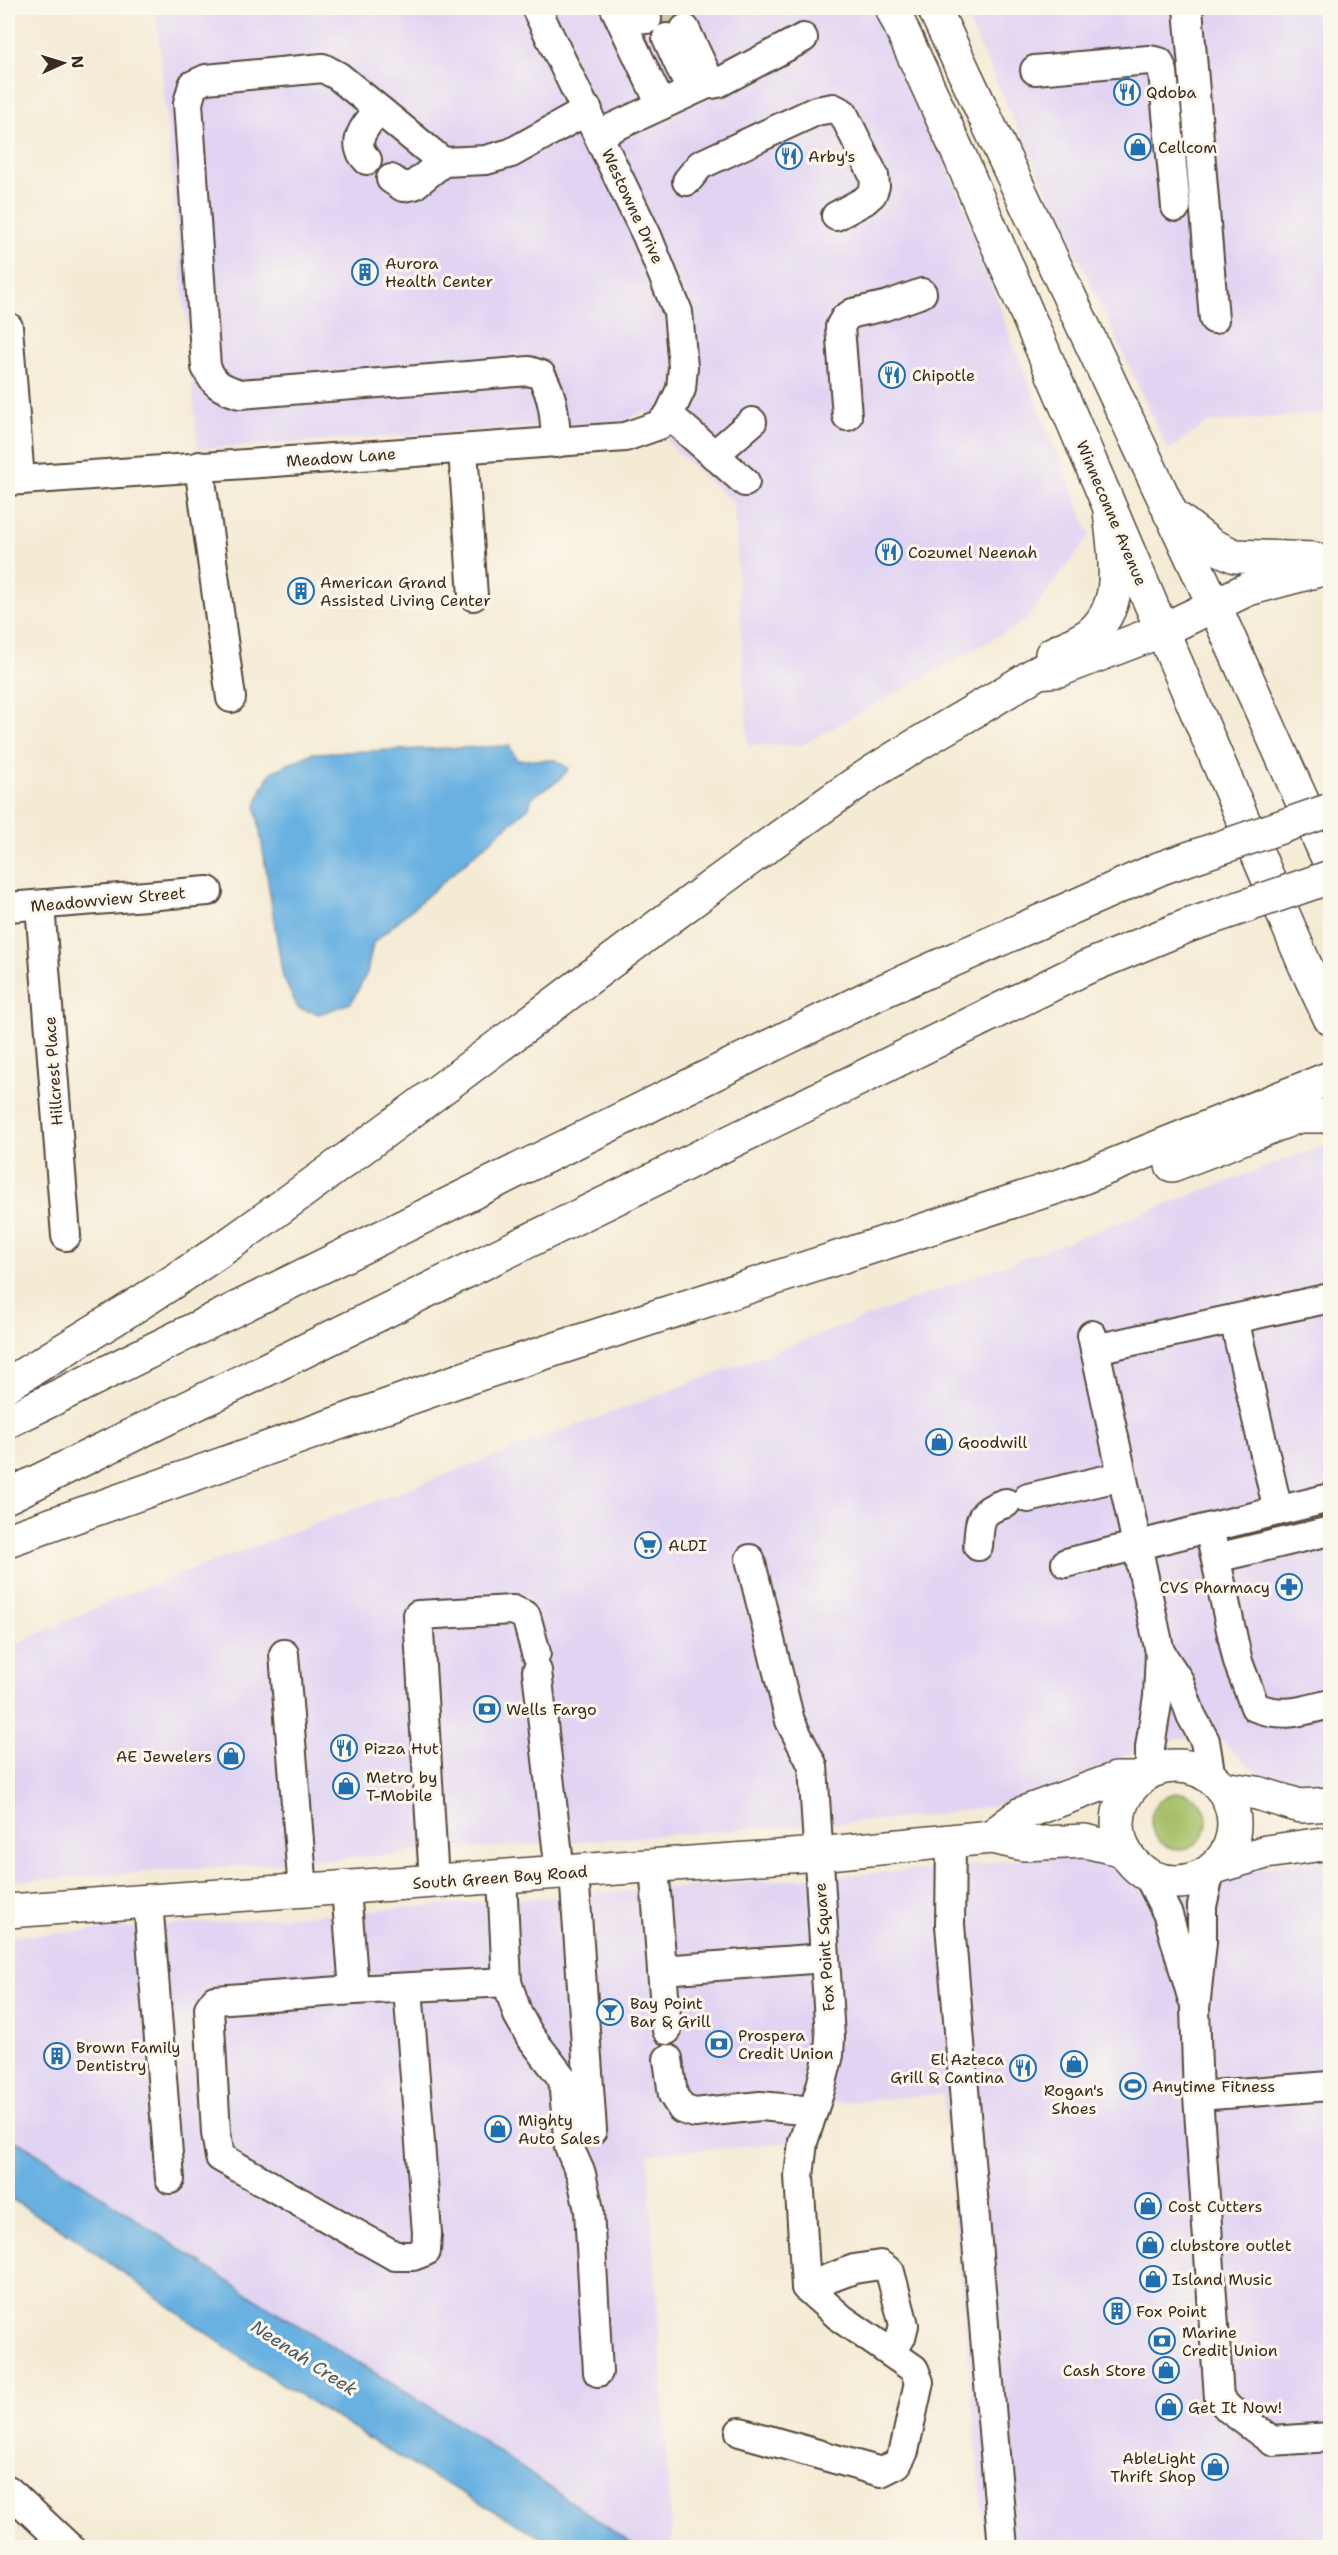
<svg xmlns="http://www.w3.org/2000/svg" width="1338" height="2555" viewBox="0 0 1338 2555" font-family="'Shantell Sans',sans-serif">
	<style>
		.built { fill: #e1d4f3 }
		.green { fill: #a6c067; stroke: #707542; stroke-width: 1.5 }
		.water { fill: #69b1e1; stroke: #526e80; stroke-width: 1.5 }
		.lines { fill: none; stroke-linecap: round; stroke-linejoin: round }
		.minor-tunnel { stroke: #cfc4b0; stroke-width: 28; stroke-dasharray: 28 14; stroke-linecap: butt }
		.minor-casing { stroke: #574739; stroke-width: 32 }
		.major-casing { stroke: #574739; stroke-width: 36 }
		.highway-casing { stroke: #574739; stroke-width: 36 }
		.minor { stroke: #fff; stroke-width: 28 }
		.major { stroke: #fff; stroke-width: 33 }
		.highway { stroke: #fff; stroke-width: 33 }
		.highway-bridge-casing { stroke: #574739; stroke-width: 36; stroke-linecap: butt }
		.highway-bridge { stroke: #fff; stroke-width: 33 }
		.labels { text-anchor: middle; stroke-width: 6; stroke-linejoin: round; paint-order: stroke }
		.poi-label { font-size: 16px; fill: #3b2a1e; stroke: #fbf7ec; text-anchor: start }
		.street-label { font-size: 16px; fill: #3b2a1e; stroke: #fbf7ec }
		.water-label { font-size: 18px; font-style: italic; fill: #4b5962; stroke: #fbf7ec }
	</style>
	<rect width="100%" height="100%" fill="#fbf7ec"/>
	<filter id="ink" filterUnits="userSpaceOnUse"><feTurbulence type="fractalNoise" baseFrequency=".0167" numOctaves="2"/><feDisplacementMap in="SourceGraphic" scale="12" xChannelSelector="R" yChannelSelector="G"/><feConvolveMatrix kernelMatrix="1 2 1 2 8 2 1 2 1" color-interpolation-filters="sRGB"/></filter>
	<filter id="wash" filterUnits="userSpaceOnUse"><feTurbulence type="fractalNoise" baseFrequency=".008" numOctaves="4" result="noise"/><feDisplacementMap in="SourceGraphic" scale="24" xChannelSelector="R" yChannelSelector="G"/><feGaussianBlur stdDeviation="1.35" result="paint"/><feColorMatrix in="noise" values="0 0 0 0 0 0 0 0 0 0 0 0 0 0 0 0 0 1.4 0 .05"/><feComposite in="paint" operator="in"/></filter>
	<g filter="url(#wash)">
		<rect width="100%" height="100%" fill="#f4ebd5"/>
		<g class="built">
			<path d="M156,8H874L971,220L1008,331L1090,535L1025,621L802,745H748L734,504L670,445L646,410L629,419L610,422L198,449Z"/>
			<path d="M962,8H1330V412L1207,423L1168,450Z"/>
			<path d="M1330,1143V1790H1293L1267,1782L1220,1740L1177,1739L1124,1755L1064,1785L1006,1804L919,1817L8,1882V1648L117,1598Z"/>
			<path d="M1072,1852L1116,1865L1134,1880L1175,1893L1189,1895L1247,1872L1330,1855V2547H986L943,2094L816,2105L803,2142L648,2154L672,2548L635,2547L465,2429L246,2293L34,2151L8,2137V1937L970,1866Z"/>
		</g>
		<circle class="green" cx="1179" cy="1821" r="28"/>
		<g class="water">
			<path d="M509,746L517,760H556L569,769L558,781L532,797L529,807L373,943L367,973L351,1003L319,1014L298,1008L283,977L256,806L263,786L271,772L313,753Z"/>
			<path d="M8,2137L34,2151L246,2293L465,2429L636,2547H558L395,2455L244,2360L69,2234L8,2197Z"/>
		</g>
	</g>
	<g filter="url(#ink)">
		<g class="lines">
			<path class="minor-tunnel" d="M665,11L676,33"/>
			<defs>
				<g id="minor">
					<path d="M615,8L661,105"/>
					<path d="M642,8L647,19"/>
					<path d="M1188,8L1214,319"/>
					<path d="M685,29L711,84"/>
					<path d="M667,38L691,91"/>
					<path d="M1035,70L1149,60L1159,62L1163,72L1176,207"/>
					<path d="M599,134L705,85L718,83L803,38"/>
					<path d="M367,160C349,143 366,124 379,110"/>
					<path d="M391,179L403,187L414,185L443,162"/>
					<path d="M687,181L700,165L816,111L833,108L843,113L874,176L875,186L872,194L864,201L836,216"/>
					<path d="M8,327L20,480"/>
					<path d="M669,415L745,482"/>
					<path d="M847,416L840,327L845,318L853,313L885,306L922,293"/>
					<path d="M556,443C555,418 554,397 541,375L529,371L240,394C221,388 214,385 206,367L188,103L193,85L206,79L323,68L338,76L443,162L486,160L511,153L588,110"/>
					<path d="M463,450L473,596"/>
					<path d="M714,455L752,422"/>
					<path d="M199,466L231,698"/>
					<path d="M8,481L625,437L659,425L669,415L681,389L683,367L678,312L647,236L536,8"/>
					<path d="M40,905L66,1236"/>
					<path d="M8,907L208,891"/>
					<path d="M1234,1319L1278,1511"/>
					<path d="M1092,1335L1160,1652L1158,1697L1150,1747V1772"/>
					<path d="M1095,1349L1330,1298"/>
					<path d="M1028,1498L1122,1476"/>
					<path d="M1209,1528L1238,1662L1255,1707C1282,1718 1304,1711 1330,1704"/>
					<path d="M978,1546C980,1520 978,1511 1006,1503"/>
					<path d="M1216,1558L1330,1531"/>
					<path d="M750,1559L790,1721L813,1766L830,2037L829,2055L820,2090L803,2142L799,2176L806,2287"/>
					<path d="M1066,1563L1330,1498"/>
					<path d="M1160,1652L1179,1681L1191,1715L1205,1741L1211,1778"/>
					<path d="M284,1654L303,1891"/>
					<path d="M537,1671L560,1873"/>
					<path d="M951,1842L950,1925L1003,2548"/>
					<path d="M654,1866L662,1970L825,1958"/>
					<path d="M1210,1871L1202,1906V1942L1195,2008L1198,2096L1219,2398L1229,2409L1272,2441L1330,2437"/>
					<path d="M574,1872L592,2130"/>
					<path d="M1148,1875L1168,1915L1192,1997"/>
					<path d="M434,1882L418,1615L513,1610L526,1616L536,1653"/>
					<path d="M346,1889L354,1990L507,1982L502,1877"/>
					<path d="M148,1901L170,2179"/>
					<path d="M662,1970L667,2030"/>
					<path d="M507,1982L518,2015L530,2036L563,2079L569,2147L581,2174L589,2210L598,2372"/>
					<path d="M354,1990L215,2000L209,2008L216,2133L220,2157L395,2256H413L426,2251L427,2233L408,1988"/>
					<path d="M668,2059L673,2095L682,2109L695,2113L760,2106L813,2111"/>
					<path d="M1198,2096L1330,2086"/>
					<path d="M806,2287L854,2269L880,2265L890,2272L904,2325L901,2337L891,2353"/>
					<path d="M740,2432L881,2472L897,2464L904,2451L919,2382L914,2369L842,2319L806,2287"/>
					<path d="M8,2490L70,2548"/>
				</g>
				<g id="major">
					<path d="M892,8L961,159L1305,965L1330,1018"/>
					<path d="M934,8L1215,607L1330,863"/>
					<circle cx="1176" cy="1824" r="58"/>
					<path d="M1222,1788L1257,1793L1300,1806L1330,1804"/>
					<path d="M991,1837L1021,1814L1116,1779H1138"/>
					<path d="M1215,1867L1266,1852L1330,1843"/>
					<path d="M8,1911L818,1854L991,1837L1023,1844L1085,1841L1123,1850"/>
				</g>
				<g id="highway">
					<path d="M1170,513L1211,545L1235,556L1314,559"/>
					<path d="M1052,654C1064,648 1079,642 1090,634C1128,604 1113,551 1110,510"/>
					<path d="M1172,1165L1299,1116H1330"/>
					<path d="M8,1384C83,1338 159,1293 231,1243C442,1094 643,931 855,784C914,743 978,711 1038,672L1059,670L1163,630L1248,589L1330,567"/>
					<path d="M8,1421L876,994L1161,868"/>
					<path d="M8,1496L1085,968L1187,926"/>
					<path d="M8,1540L460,1380L1069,1183L1330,1078"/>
				</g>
			</defs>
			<use href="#minor" class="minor-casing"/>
			<use href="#major" class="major-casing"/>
			<use href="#highway" class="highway-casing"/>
			<use href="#minor" class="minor"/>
			<use href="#major" class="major"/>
			<use href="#highway" class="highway"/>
			<defs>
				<g id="highway-bridge">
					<path d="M1161,868L1330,810"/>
					<path d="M1187,926L1330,877"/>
				</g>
			</defs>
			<use href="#highway-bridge" class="highway-bridge-casing"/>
			<use href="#highway-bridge" class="highway-bridge"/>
		</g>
	</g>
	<defs>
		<symbol id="restaurant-ring" viewBox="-11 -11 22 22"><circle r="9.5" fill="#fbf7ec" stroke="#1f6fb2" stroke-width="1.5"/><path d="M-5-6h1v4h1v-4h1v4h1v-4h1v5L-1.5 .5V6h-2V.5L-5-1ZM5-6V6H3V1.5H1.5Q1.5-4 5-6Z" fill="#1f6fb2"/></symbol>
		<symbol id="shop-ring" viewBox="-11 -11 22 22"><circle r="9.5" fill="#fbf7ec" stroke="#1f6fb2" stroke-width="1.5"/><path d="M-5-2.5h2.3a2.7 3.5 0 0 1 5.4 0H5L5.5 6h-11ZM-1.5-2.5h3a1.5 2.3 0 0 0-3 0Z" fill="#1f6fb2"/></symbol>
		<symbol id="building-ring" viewBox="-11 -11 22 22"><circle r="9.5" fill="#fbf7ec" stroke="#1f6fb2" stroke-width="1.5"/><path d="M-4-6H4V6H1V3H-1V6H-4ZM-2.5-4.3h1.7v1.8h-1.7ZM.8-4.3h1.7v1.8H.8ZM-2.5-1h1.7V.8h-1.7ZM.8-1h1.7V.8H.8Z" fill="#1f6fb2"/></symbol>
		<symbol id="supermarket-ring" viewBox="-11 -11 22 22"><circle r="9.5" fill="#fbf7ec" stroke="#1f6fb2" stroke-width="1.5"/><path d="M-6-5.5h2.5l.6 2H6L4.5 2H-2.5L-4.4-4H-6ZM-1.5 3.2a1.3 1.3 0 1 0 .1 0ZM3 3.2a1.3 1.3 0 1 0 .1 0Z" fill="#1f6fb2"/></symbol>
		<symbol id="pharmacy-ring" viewBox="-11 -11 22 22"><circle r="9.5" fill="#fbf7ec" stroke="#1f6fb2" stroke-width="1.5"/><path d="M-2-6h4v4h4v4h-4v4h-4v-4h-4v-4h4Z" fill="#1f6fb2"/></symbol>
		<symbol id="bank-ring" viewBox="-11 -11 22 22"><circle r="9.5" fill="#fbf7ec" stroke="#1f6fb2" stroke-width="1.5"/><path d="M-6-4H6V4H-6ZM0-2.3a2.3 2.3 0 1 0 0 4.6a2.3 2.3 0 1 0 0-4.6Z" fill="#1f6fb2"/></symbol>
		<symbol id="bar-ring" viewBox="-11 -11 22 22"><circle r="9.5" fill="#fbf7ec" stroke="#1f6fb2" stroke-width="1.5"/><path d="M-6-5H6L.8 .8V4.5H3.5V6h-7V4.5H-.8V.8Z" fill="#1f6fb2"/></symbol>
		<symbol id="stadium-ring" viewBox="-11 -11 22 22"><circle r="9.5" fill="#fbf7ec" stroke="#1f6fb2" stroke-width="1.5"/><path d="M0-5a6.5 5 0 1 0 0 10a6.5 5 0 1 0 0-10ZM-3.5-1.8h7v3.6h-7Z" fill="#1f6fb2"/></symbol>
	</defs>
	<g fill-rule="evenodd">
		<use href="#restaurant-ring" x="1112" y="77" width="30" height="30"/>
		<use href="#shop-ring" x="1123" y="132" width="30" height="30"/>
		<use href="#restaurant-ring" x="774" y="141" width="30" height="30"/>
		<use href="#building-ring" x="350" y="257" width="30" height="30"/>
		<use href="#restaurant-ring" x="877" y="360" width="30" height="30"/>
		<use href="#restaurant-ring" x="874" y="537" width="30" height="30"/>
		<use href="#building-ring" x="286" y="576" width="30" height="30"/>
		<use href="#shop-ring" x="924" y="1427" width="30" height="30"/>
		<use href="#supermarket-ring" x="633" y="1530" width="30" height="30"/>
		<use href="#pharmacy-ring" x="1274" y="1572" width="30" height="30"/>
		<use href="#bank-ring" x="472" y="1694" width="30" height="30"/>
		<use href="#restaurant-ring" x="329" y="1733" width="30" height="30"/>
		<use href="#shop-ring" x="216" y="1741" width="30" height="30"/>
		<use href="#shop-ring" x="331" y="1771" width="30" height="30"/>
		<use href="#bar-ring" x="595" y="1997" width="30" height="30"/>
		<use href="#bank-ring" x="704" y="2029" width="30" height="30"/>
		<use href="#building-ring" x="42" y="2041" width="30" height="30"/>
		<use href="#shop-ring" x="1059" y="2049" width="30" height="30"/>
		<use href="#restaurant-ring" x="1008" y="2053" width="30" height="30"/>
		<use href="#stadium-ring" x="1118" y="2071" width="30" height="30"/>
		<use href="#shop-ring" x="483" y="2114" width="30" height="30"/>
		<use href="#shop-ring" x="1133" y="2191" width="30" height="30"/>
		<use href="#shop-ring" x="1135" y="2230" width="30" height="30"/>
		<use href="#shop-ring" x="1138" y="2264" width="30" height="30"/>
		<use href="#building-ring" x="1102" y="2296" width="30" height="30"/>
		<use href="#bank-ring" x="1147" y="2326" width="30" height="30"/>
		<use href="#shop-ring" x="1151" y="2355" width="30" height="30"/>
		<use href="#shop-ring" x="1154" y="2392" width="30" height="30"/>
		<use href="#shop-ring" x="1200" y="2452" width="30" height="30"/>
	</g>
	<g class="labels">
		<g class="poi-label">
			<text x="1146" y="98">Qdoba</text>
			<text x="1158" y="153">Cellcom</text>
			<text x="808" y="162">Arby's</text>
			<text x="385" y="269">Aurora<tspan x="385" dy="18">Health Center</tspan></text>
			<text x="912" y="381">Chipotle</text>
			<text x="908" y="558">Cozumel Neenah</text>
			<text x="320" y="588">American Grand<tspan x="320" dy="18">Assisted Living Center</tspan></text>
			<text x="958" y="1448">Goodwill</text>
			<text x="668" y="1551">ALDI</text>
			<text x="1270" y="1593" text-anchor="end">CVS Pharmacy</text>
			<text x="506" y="1715">Wells Fargo</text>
			<text x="364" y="1754">Pizza Hut</text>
			<text x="212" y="1762" text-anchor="end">AE Jewelers</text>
			<text x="366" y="1783">Metro by<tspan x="366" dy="18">T-Mobile</tspan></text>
			<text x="630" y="2009">Bay Point<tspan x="630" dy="18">Bar &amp; Grill</tspan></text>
			<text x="738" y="2041">Prospera<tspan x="738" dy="18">Credit Union</tspan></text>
			<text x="76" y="2053">Brown Family<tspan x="76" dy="18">Dentistry</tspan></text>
			<text x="1004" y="2065" text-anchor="end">El Azteca<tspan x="1004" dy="18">Grill &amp; Cantina</tspan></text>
			<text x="1152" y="2092">Anytime Fitness</text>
			<text x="1074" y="2096" text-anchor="middle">Rogan's<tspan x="1074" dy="18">Shoes</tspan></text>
			<text x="518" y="2126">Mighty<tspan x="518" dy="18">Auto Sales</tspan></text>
			<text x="1168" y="2212">Cost Cutters</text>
			<text x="1170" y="2251">clubstore outlet</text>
			<text x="1172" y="2285">Island Music</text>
			<text x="1136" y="2317">Fox Point</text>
			<text x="1182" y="2338">Marine<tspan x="1182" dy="18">Credit Union</tspan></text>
			<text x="1146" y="2376" text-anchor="end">Cash Store</text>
			<text x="1188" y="2413">Get It Now!</text>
			<text x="1196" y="2464" text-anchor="end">AbleLight<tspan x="1196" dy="18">Thrift Shop</tspan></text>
		</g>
		<g class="street-label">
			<text transform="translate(633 206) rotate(65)" y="6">Westowne Drive</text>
			<text transform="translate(341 457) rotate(-4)" y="6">Meadow Lane</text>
			<text transform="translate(1112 513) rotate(67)" y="6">Winneconne Avenue</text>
			<text transform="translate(108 899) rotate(-5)" y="6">Meadowview Street</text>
			<text transform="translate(53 1071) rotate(-94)" y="6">Hillcrest Place</text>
			<text transform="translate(500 1877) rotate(-4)" y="6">South Green Bay Road</text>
			<text transform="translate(824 1947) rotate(-94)" y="6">Fox Point Square</text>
		</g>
		<g class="water-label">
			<text transform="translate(304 2358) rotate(33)" y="6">Neenah Creek</text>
		</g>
	</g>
	<rect width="1338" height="2555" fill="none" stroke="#fbf7ec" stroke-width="30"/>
	<g transform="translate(63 63) rotate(86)" stroke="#fbf7ec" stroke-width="4.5" paint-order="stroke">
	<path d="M0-4.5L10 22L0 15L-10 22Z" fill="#3b2a1e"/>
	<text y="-9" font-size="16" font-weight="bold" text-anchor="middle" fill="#3b2a1e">N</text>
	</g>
</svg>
